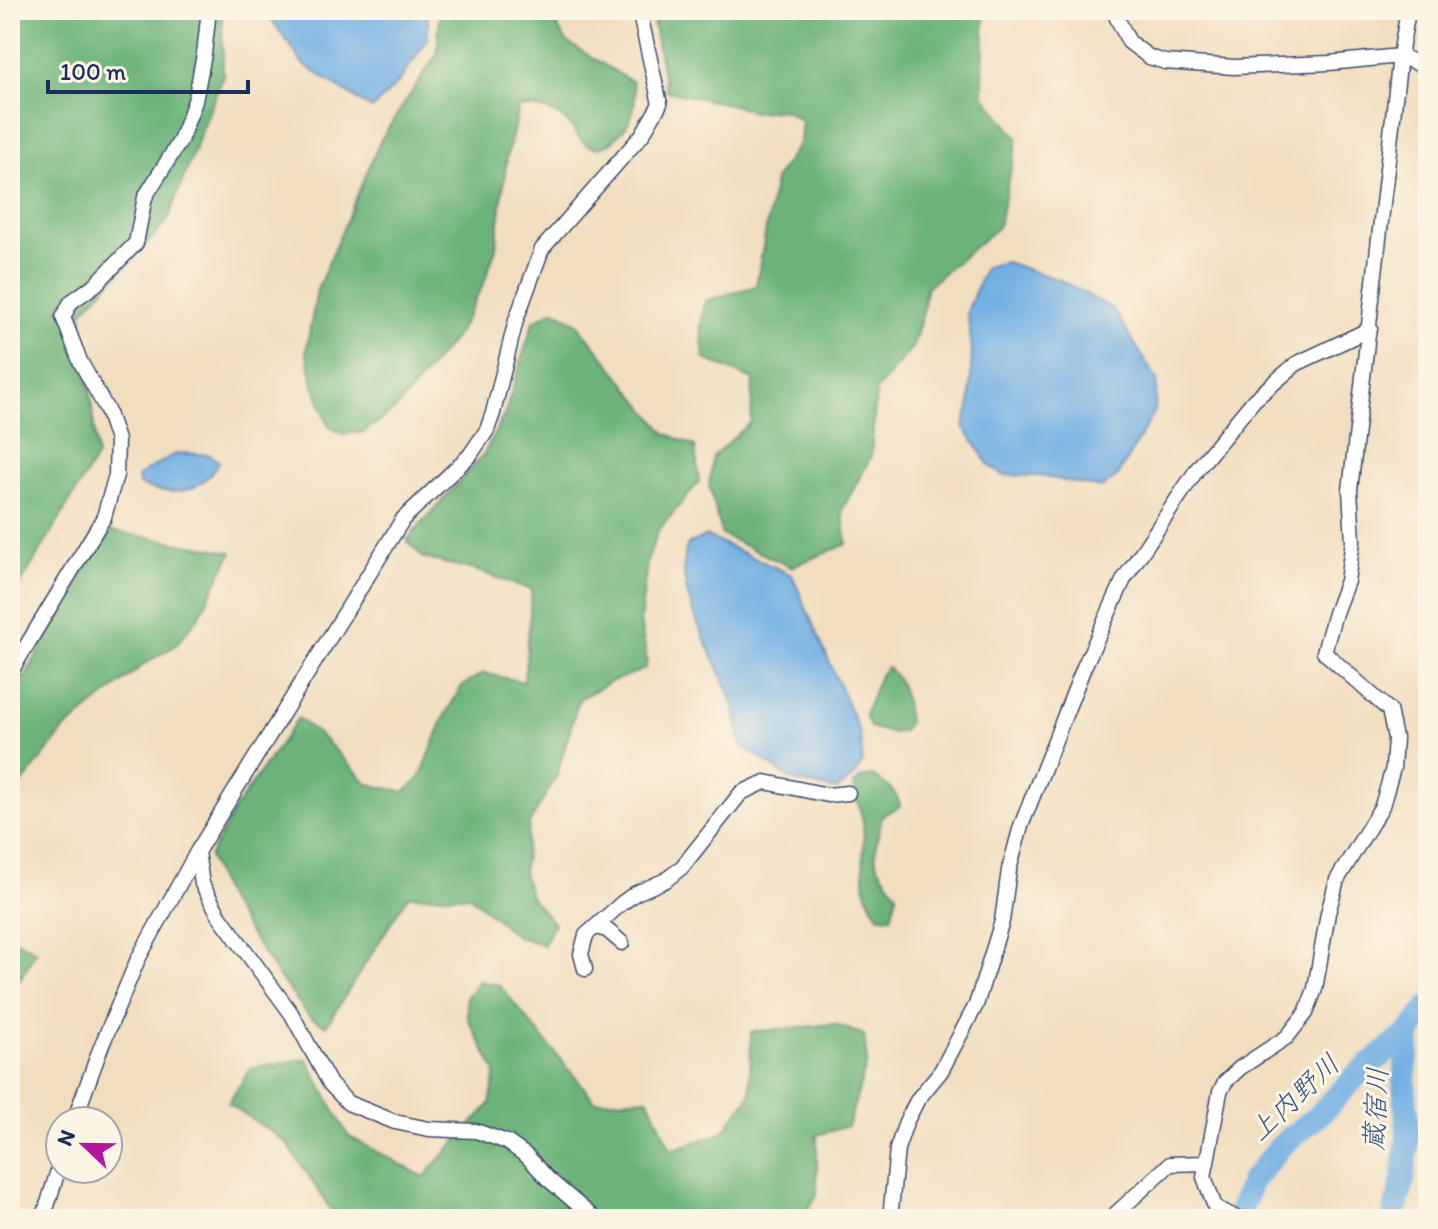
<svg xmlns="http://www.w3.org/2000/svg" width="1438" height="1229" viewBox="0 0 1438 1229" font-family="Itim,'Klee One',sans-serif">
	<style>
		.forest { fill: #6cb379; stroke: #44716c; stroke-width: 2 }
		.water { fill: #71afe3; stroke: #466fa0; stroke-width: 2 }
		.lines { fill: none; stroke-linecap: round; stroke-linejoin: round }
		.river { stroke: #71afe3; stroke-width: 24 }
		.minor-casing { stroke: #3b496d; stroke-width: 17 }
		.minor { stroke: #fff; stroke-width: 14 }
		.labels { text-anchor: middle; stroke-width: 6; stroke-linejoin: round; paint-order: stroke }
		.water-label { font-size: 28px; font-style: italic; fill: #355586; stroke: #fcf5e5 }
	</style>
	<rect width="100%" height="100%" fill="#fcf5e5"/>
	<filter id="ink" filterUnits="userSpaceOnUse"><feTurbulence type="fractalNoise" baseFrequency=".0125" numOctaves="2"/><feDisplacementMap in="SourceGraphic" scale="16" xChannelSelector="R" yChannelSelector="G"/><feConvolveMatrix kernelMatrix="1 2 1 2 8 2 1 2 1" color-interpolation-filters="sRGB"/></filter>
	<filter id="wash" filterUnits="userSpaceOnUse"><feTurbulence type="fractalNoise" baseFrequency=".006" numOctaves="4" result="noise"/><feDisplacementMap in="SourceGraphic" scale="32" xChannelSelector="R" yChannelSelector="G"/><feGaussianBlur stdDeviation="1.8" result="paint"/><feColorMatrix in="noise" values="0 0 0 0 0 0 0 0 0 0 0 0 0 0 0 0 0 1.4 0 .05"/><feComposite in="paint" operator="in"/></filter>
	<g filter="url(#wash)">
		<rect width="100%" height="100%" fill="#f1debf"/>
		<g class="forest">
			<path d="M10,10H222L223,75L167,222L82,312L97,456L17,590L10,612Z"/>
			<path d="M440,10H547L567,42L632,82C637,100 635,114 624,129C612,143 600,156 582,141C576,136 573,126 566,121C552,109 537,107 519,107L507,156L496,248L484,283L459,332L396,409L364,432L344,434L329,427L314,385L306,351L317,290L381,139L437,54Z"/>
			<path d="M651,10H984L983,94L1018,139L998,227L926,288L923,312L913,346L876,391L871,457L842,510L847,544L791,567L722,535L709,485L713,457L751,422L753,380L704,358L701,327L705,301L756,286L775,179L800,142L802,121L784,110L753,112L737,106L666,91Z"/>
			<path d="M554,310L576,322L665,433L695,446L699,482L658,531L647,562L640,621L647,660L645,669L610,682L579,699L556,777L529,824L523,872L530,896L554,924L544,945L516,936L470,896H408L326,1026L309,1016L279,977L226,898L209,857L234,810L298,718L325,740L368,784L405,792L420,778L445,715L462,686L483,673L524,682L532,590L475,570L423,558L407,540L484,454L505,413L533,322Z"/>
			<path d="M111,531L232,552L200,615L176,645L143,665L65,729L19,787L10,794V705L88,560Z"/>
			<path d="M887,667C905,683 905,701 908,723L903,731L891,733L870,727L865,714L880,675Z"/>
			<path d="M872,776C885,784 897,790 900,806L882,816C880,833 870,852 879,868C884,877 892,885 897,895L891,917L879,916C856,889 866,855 863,822C861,809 856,798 853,785L861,778Z"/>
			<path d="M10,937L36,951L10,997Z"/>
			<path d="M479,981L499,985L595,1101L648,1098L671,1150L722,1133L750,1096L751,1032L834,1024L864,1035L867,1062L848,1126L817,1135V1195L807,1211L809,1219H337L287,1143L228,1103L251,1068L307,1059L348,1136L424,1177L490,1104L496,1072L468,1019L466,998Z"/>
		</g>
		<g class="water">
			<path d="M265,10H428V39L398,83L372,109L303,64Z"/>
			<path d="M1005,262L1060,280L1113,309L1157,380L1155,411L1117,477L1101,488L1040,476L1003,475L989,465L964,427L970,403L972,348L967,312L985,267Z"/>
			<path d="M187,453L210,455L219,462C199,495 174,497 139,485L138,476L173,455Z"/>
			<path d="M706,536L792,575L860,733L863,762L855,775L837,790L792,780L741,745C738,731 737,716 733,703C719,658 669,591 688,544Z"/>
		</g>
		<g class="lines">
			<g class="river">
				<path d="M1238,1219L1251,1182L1281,1146L1321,1113L1356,1076L1410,1032"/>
				<path d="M1393,1219L1403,1180L1408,1136L1404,1082L1410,1032L1428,1008"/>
			</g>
		</g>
	</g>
	<g filter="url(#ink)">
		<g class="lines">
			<defs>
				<g id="minor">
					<path d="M1113,10L1129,42L1149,57L1165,62L1234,67L1329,63L1400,56L1428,68"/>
					<path d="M10,673L104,517L116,475L117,440L107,410L80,361L63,317L71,302L96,284L136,243L145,197L180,141L195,101L204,54L209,10"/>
					<path d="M197,852L202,884L219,915L291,1013L330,1084L348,1103L395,1122L429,1129L476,1131L507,1142L528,1157L548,1179L595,1219"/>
					<path d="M596,927L607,930L622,943"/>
					<path d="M585,969L581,954L586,935L622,903L636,893L666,880L682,867L741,793L765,782L828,795L848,793"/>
					<path d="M74,1121L101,1047L138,959L197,852L403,519L470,455L487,430L493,413L516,320L542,249L642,135L660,104L639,10"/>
					<path d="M43,1219L60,1164"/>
					<path d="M890,1219L897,1149L906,1122L918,1099L941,1071L976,1005L1002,921L1009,870L1021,826L1084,667L1124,579L1198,468L1254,400L1296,364L1370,329"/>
					<path d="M1110,1219L1170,1164L1207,1163"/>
					<path d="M1238,1219L1215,1207L1204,1177L1220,1092L1225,1082L1240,1068L1287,1037L1306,1013L1315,989L1328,913L1337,880L1382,806L1393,768L1395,738L1389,710L1324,652L1335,613L1347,581L1353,541L1350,490L1400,56L1408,10"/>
				</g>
			</defs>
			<use href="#minor" class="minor-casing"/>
			<use href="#minor" class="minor"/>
		</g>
	</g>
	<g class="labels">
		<g class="water-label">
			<text transform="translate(1294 1097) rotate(-43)" y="10">上内野川</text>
			<text transform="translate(1375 1109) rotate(-87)" y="10">蔵宿川</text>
		</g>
	</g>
	<rect width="1438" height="1229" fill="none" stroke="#fcf5e5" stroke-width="40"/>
	<g transform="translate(84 1145) rotate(292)"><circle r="38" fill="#fcf5e5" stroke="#a2a6af" stroke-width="2"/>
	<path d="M0-6L14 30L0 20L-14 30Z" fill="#b5179e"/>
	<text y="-12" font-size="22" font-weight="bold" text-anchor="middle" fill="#1b2f5e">N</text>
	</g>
	<path d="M48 80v12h200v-12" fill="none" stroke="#1b2f5e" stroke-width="4"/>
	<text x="60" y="80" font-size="24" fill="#1b2f5e" stroke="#fcf5e5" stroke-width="6" paint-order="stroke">100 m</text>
</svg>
